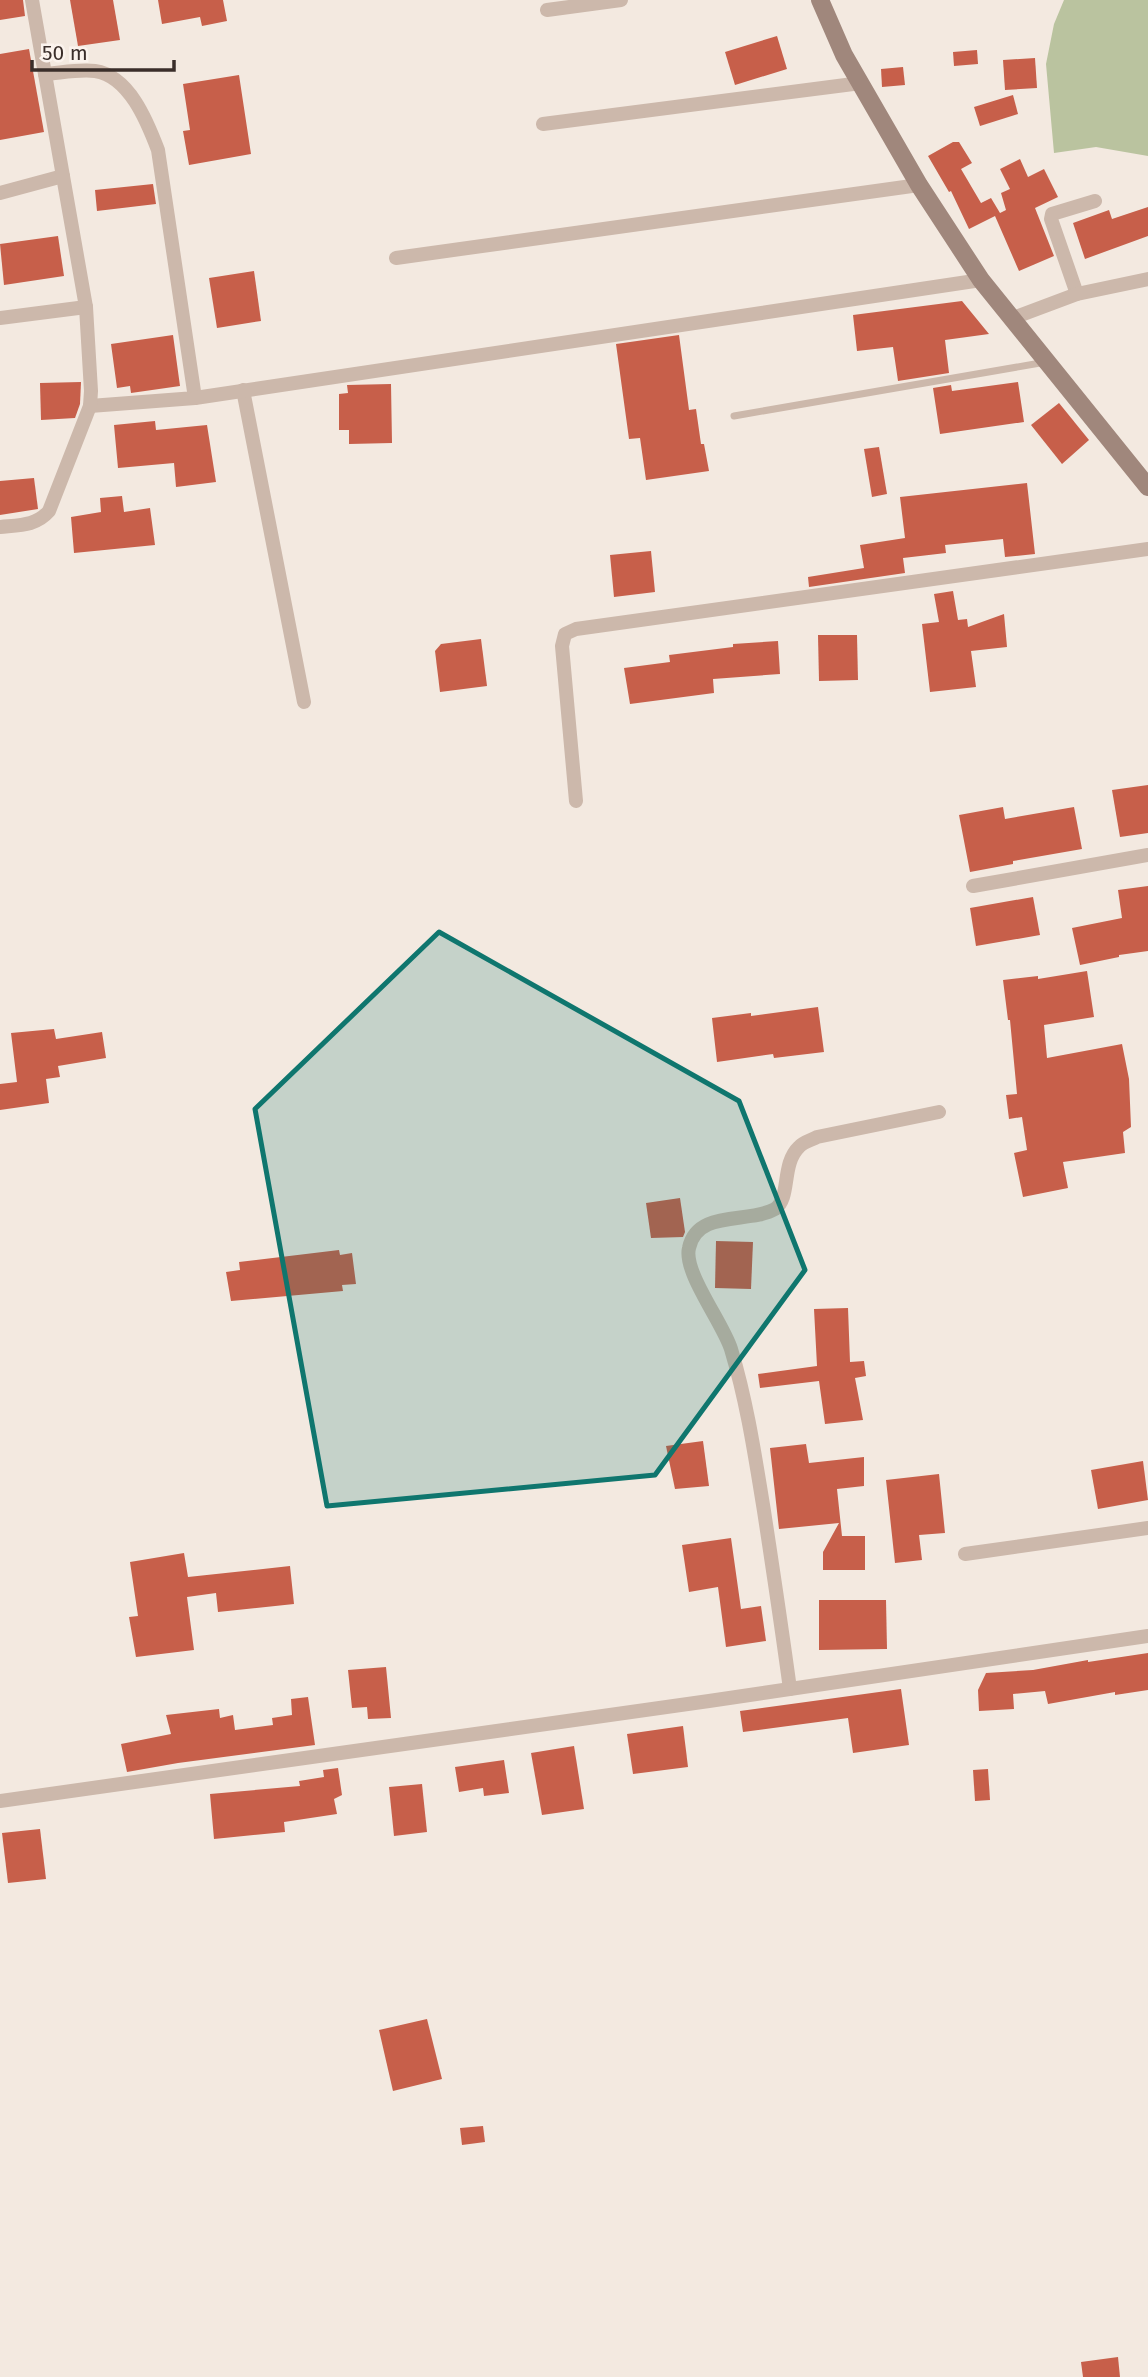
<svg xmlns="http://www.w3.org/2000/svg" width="1148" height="2377" viewBox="0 0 1148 2377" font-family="'Fira Sans',sans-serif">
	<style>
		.green { fill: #bac39f }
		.building { fill: #c75f4a }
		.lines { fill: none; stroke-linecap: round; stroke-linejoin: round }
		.lane { stroke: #ccb8ab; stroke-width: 7 }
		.street { stroke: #ccb8ab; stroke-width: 14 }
		.secondary { stroke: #a0877c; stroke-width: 18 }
		.marked { fill: #0f766e; fill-opacity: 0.2; stroke: #0f766e; stroke-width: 5; stroke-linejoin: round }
	</style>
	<rect width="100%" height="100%" fill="#f3e9e0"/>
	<path class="green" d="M1064,0H1148V156L1096,147L1054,153L1046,64L1054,24Z"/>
	<g class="building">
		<path d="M0,0H23L25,16L0,20Z"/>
		<path d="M70,0H113L120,40L78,46Z"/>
		<path d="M158,0H223L227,21L202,26L200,17L162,24Z"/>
		<path d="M777,36L787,69L735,85L725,52Z"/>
		<path d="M29,49L44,132L0,140V54Z"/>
		<path d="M977,50L978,64L954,66L953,52Z"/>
		<path d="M1035,58L1037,88L1005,90L1003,60Z"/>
		<path d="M903,67L905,85L882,87L881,69Z"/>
		<path d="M239,75L251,154L189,165L183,131L190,130L183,84Z"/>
		<path d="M1013,95L1018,114L980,126L974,107Z"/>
		<path d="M953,142H959L972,163L961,169L981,203L991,198L1000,213L1006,210L1001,193L1010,189L1000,169L1020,159L1028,177L1044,169L1058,197L1035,208L1054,256L1019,271L995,216L969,229L951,191L949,192L928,156Z"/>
		<path d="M153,184L156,204L97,211L95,190Z"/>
		<path d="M1148,207V236L1085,259L1073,223L1109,210L1112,219Z"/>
		<path d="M58,236L64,276L4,285L0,244Z"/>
		<path d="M254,271L261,321L217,328L209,278Z"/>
		<path d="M962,301L989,334L945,340L949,373L898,381L893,347L857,351L853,315Z"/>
		<path d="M173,335L180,386L131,393L130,386L117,388L111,344Z"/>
		<path d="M679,335L689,410L696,409L701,444H704L709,471L646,480L640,438L629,439L616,344Z"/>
		<path d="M81,382L80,404L75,418L41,420L40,383Z"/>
		<path d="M1018,382L1024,422L940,434L933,388L951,385L952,391Z"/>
		<path d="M391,384L392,443L349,444V430H339V394L348,393L347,385Z"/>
		<path d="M1059,403L1089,440L1062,464L1031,425Z"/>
		<path d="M155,421L156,430L207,425L216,482L176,487L174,463L118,468L114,425Z"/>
		<path d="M879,447L887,494L872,497L864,449Z"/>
		<path d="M34,478L38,509L0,515V481Z"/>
		<path d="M1027,483L1035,554L1005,557L1003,539L945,545L946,553L903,558L905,573L809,587L808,577L864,568L860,545L905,538L900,497Z"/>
		<path d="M122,496L124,512L150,508L155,545L74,553L71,517L101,512L100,498Z"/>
		<path d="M651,551L655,592L614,597L610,555Z"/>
		<path d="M953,591L958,620L967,619L968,627L1004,614L1007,647L971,651L976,687L930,692L922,624L939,622L934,594Z"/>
		<path d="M818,635H857L858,680L819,681Z"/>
		<path d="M481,639L487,686L440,692L435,651L441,644Z"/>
		<path d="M778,641L780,674L713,679L714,693L630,704L624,668L670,662L669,655L733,647V644Z"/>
		<path d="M1148,785V833L1120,837L1112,790Z"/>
		<path d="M1003,807L1005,819L1074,807L1082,849L1013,861V864L970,872L959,815Z"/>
		<path d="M1148,886V951L1119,955V957L1080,965L1072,928L1122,918L1118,890Z"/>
		<path d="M1033,897L1040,935L976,946L970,908Z"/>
		<path d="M1087,971L1094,1017L1044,1025L1047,1058L1122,1044L1129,1079L1131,1127L1123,1132L1125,1153L1063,1162L1068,1188L1023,1197L1014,1153L1027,1150L1022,1117L1009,1119L1006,1095L1017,1094L1010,1020H1008L1003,980L1038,976V979Z"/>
		<path d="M818,1007L824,1052L774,1058L773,1054L717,1062L712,1018L751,1013V1016Z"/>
		<path d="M54,1029L56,1039L102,1032L106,1058L58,1066L60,1077L46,1079L49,1103L0,1110V1084L17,1082L11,1033Z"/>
		<path d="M680,1198L685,1232L683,1237L651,1238L646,1203Z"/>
		<path d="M716,1241L753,1242L751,1289L715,1288Z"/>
		<path d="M339,1250L340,1255L352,1253L356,1284L342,1285L343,1291L231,1301L226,1272L240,1270L239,1262Z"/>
		<path d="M848,1308L850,1362L864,1361L866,1376L855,1378L863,1420L825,1424L819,1381L760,1388L758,1374L817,1366L814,1309Z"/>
		<path d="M703,1441L709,1486L675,1489L666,1446Z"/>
		<path d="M806,1444L809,1463L864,1457V1486L837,1489L842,1536H865V1570H823V1552L839,1523L779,1529L770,1448Z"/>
		<path d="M1143,1461L1148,1500L1098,1509L1091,1470Z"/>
		<path d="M939,1474L945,1533L919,1535L922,1560L895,1563L886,1480Z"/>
		<path d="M731,1538L741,1609L761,1606L766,1641L726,1647L718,1587L689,1592L682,1545Z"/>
		<path d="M184,1553L188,1577L290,1566L294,1604L218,1612L216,1593L187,1597L194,1650L136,1657L129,1617L138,1616L130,1562Z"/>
		<path d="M819,1600H886L887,1649L819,1650Z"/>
		<path d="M1148,1653V1690L1115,1695V1692L1048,1704L1045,1691L1013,1694L1014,1709L979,1711L978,1690L986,1673L1033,1670L1088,1660V1662Z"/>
		<path d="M386,1667L391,1718L368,1719L367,1707L352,1708L348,1670Z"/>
		<path d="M901,1689L909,1745L853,1753L848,1718L743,1732L740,1711Z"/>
		<path d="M308,1697L315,1745L178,1763L127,1772L121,1744L171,1734L166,1715L219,1709L220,1718L233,1715L235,1730L273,1725L272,1718L292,1715L291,1699Z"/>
		<path d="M683,1726L688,1767L633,1774L627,1734Z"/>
		<path d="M574,1746L584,1809L542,1815L531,1753Z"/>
		<path d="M504,1760L509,1793L484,1796L483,1788L459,1792L455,1767Z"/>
		<path d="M338,1768L342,1795L334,1799L337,1814L284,1822L285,1832L214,1839L210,1794L300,1786L299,1781L324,1777L323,1770Z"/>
		<path d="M988,1769L990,1800L975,1801L973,1770Z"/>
		<path d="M422,1784L427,1832L394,1836L389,1787Z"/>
		<path d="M40,1829L46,1879L8,1883L2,1833Z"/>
		<path d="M427,2019L442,2079L393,2091L379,2030Z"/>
		<path d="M483,2126L485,2142L462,2145L460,2128Z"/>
		<path d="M1118,2357L1120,2377H1083L1081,2362Z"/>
	</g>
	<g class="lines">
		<path class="lane" d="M734,416L1046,362"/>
		<g class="street">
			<path d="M547,10L621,0"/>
			<path d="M45,74C60,73 79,69 95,71C129,76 147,121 158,150L195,398L90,406"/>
			<path d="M543,124L861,83"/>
			<path d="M0,193L63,176"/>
			<path d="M396,258L919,185"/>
			<path d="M1077,294L1051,219L1052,214L1095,201"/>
			<path d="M0,318L86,307"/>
			<path d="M1013,318L1077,294L1148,279"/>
			<path d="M243,390L304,702"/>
			<path d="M195,398L981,280"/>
			<path d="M0,527C20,525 36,526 49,511L90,406L91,391L86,307L32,0"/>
			<path d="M576,801L562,646L565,634L576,629L1148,549"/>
			<path d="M973,886L1148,855"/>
			<path d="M965,1554L1148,1528"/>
			<path d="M790,1689C782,1630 773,1570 764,1511C755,1456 747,1402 731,1349C723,1323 683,1272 689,1248C697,1209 749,1224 775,1209C791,1198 781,1164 799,1147C803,1142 812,1140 817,1137L939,1112"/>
			<path d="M0,1801L709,1701L1148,1636"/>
		</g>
		<path class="secondary" d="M820,0L844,55L919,185L981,280L1148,487"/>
	</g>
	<path class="marked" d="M439,932L739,1101L805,1270L655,1475L327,1506L255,1109Z"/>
	<path d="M32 60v10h142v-10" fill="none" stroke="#3a2e2a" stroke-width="3.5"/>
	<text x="42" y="60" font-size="21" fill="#3a2e2a" stroke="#fbf3ed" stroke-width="5" paint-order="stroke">50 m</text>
</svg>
